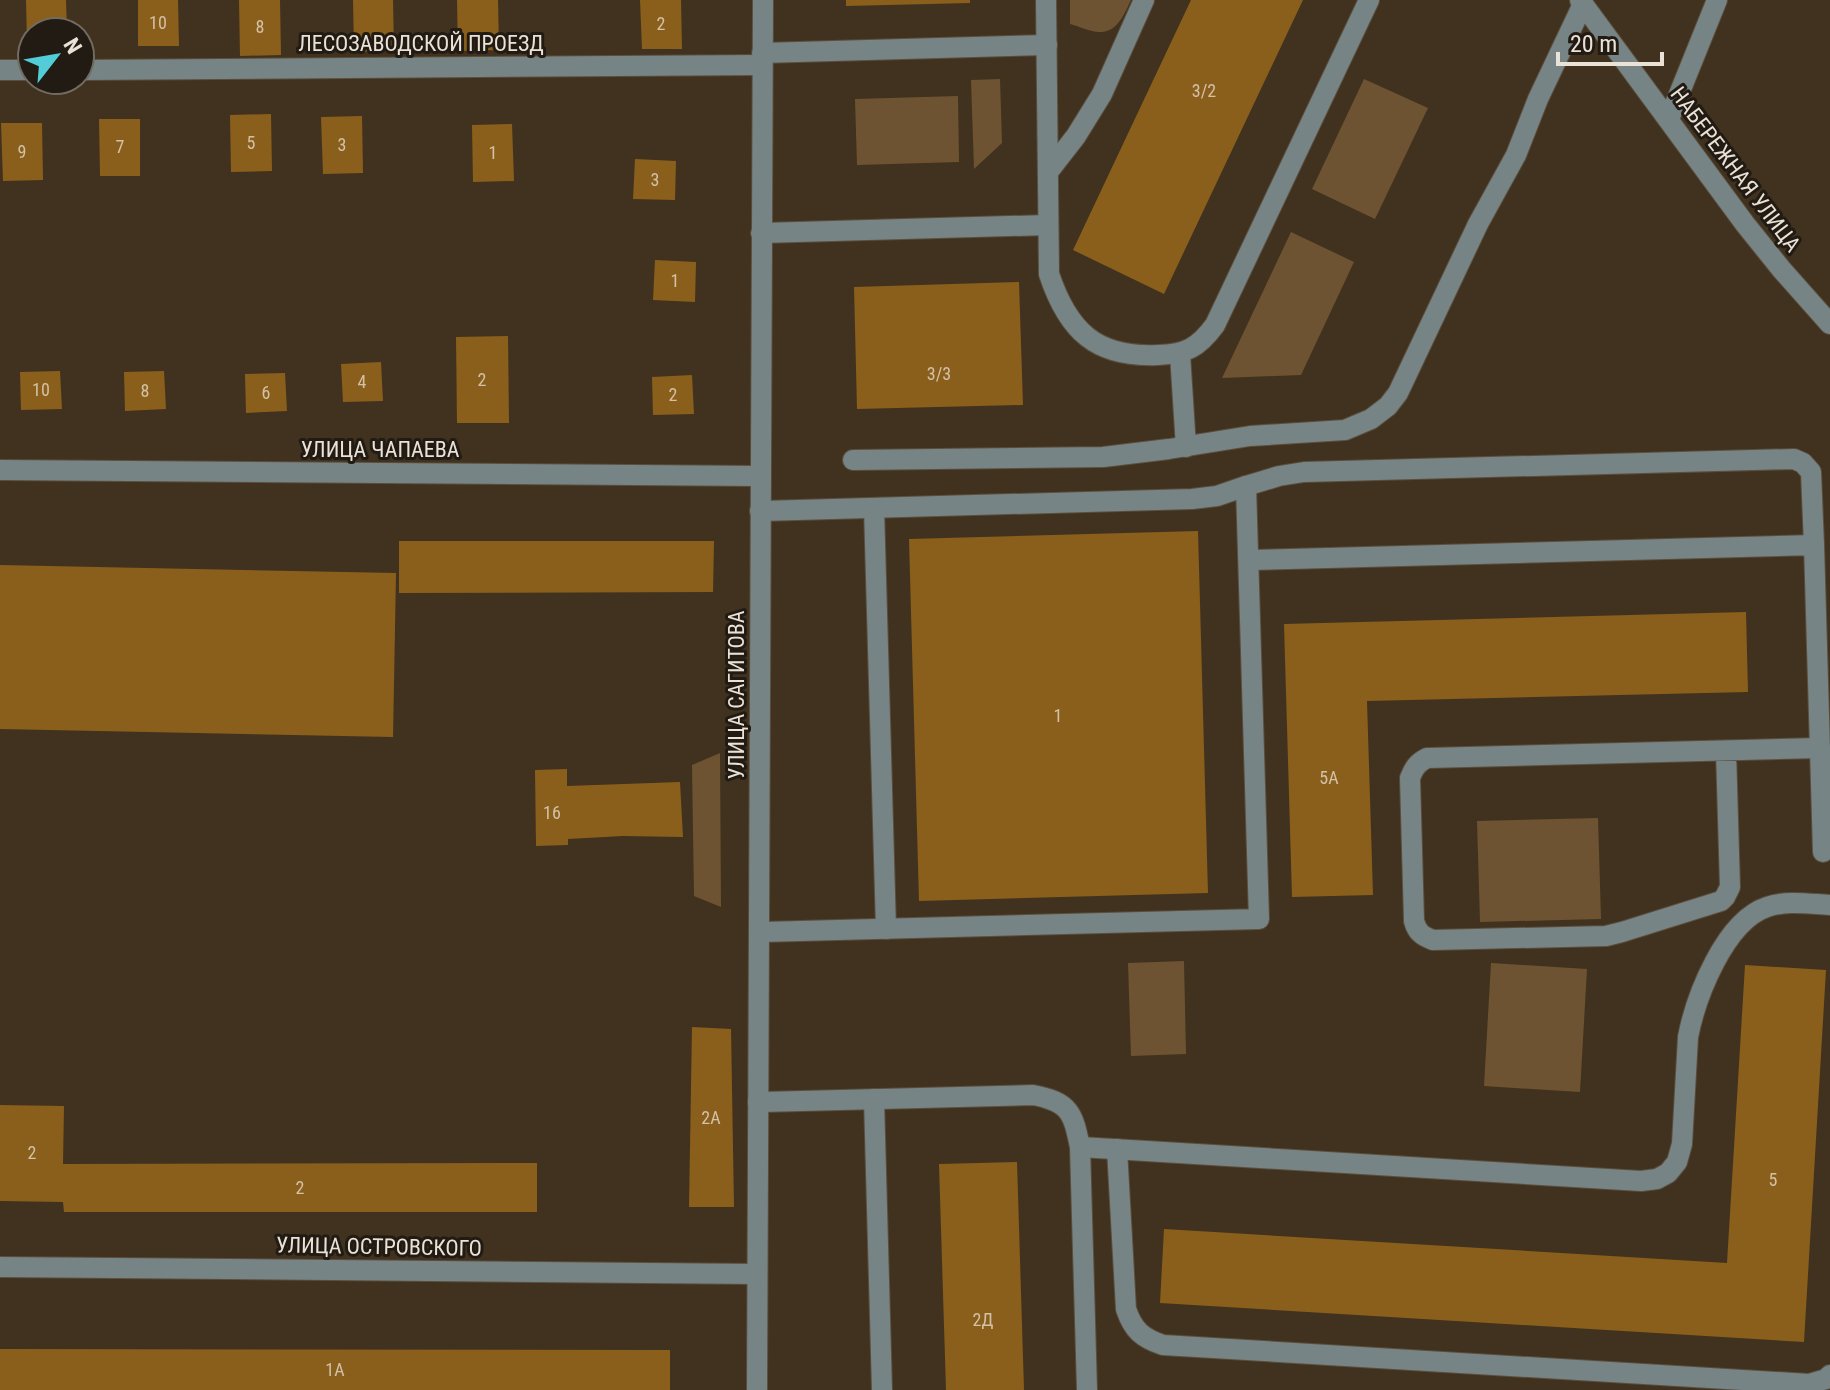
<svg xmlns="http://www.w3.org/2000/svg" width="1830" height="1390" viewBox="0 0 1830 1390" font-family="'Roboto Condensed',sans-serif">
	<style>
		.green { fill: #6d5331 }
		.building { fill: #8a5f1b }
		.lines { fill: none; stroke-linecap: round; stroke-linejoin: round }
		.minor-casing { stroke: #5b4e3c; stroke-width: 22 }
		.minor { stroke: #778486; stroke-width: 20 }
		.labels { text-anchor: middle; stroke-width: 6; stroke-linejoin: round; paint-order: stroke }
		.number-label { font-size: 18px; fill: #d3c1a8 }
		.street-label { font-size: 22px; fill: #ebe2d7; stroke: #211b13 }
	</style>
	<rect width="100%" height="100%" fill="#40321f"/>
	<g class="green">
		<path d="M1070,0H1131C1125,12 1118,32 1101,32C1092,33 1079,26 1070,24Z"/>
		<path d="M1000,79L1002,143L974,169L971,80Z"/>
		<path d="M1364,79L1428,108L1375,219L1312,189Z"/>
		<path d="M958,96L959,162L857,165L855,99Z"/>
		<path d="M1291,232L1354,262L1301,375L1222,378Z"/>
		<path d="M720,753L721,907L694,896L692,765Z"/>
		<path d="M1598,818L1601,919L1480,922L1477,821Z"/>
		<path d="M1184,961L1186,1054L1131,1056L1128,963Z"/>
		<path d="M1491,963L1587,969L1580,1092L1484,1086Z"/>
	</g>
	<g class="building">
		<path d="M26,0H66L67,32H32V43H27Z"/>
		<path d="M138,0H178L179,46H138Z"/>
		<path d="M239,0H280L281,55L240,56Z"/>
		<path d="M353,0H393L394,51L354,52Z"/>
		<path d="M457,0H498L499,50L458,51Z"/>
		<path d="M640,0H681L682,49H642Z"/>
		<path d="M846,0H970V3L846,6Z"/>
		<path d="M1191,0H1303L1164,294L1073,250Z"/>
		<path d="M271,114L272,171L231,172L230,115Z"/>
		<path d="M362,116L363,173L323,174L321,117Z"/>
		<path d="M99,119H140V176H100Z"/>
		<path d="M1,123H42L43,180L3,181Z"/>
		<path d="M512,124L514,181L473,182L472,125Z"/>
		<path d="M635,159L676,161L675,200L633,199Z"/>
		<path d="M655,260L696,262L695,302L653,300Z"/>
		<path d="M1019,282L1023,405L857,409L854,287Z"/>
		<path d="M508,336L509,423H457L456,337Z"/>
		<path d="M381,362L383,401L343,402L341,364Z"/>
		<path d="M60,371L62,409L21,410L20,372Z"/>
		<path d="M164,371L166,409L125,411L124,372Z"/>
		<path d="M285,373L287,411L246,413L245,374Z"/>
		<path d="M692,375L694,414L653,415L652,377Z"/>
		<path d="M1198,531L1208,893L919,901L909,539Z"/>
		<path d="M399,541H714L713,592L399,593Z"/>
		<path d="M0,565L396,573L393,737L0,729Z"/>
		<path d="M1746,612L1748,692L1367,701L1373,895L1292,897L1284,624Z"/>
		<path d="M567,769V786L680,782L683,837L623,836L568,839V845L536,846L535,770Z"/>
		<path d="M1745,965L1826,970L1804,1342L1160,1303L1164,1229L1727,1263Z"/>
		<path d="M692,1027L731,1029L734,1207H689Z"/>
		<path d="M0,1105L64,1106L63,1164L537,1163V1212H64L63,1202L0,1201Z"/>
		<path d="M1017,1162L1024,1390H946L939,1164Z"/>
		<path d="M0,1349L670,1350V1390H0Z"/>
	</g>
	<g class="lines">
		<defs>
			<g id="minor">
				<path d="M1046,0L1049,274C1068,331 1096,358 1158,355C1186,354 1198,348 1215,325L1369,0"/>
				<path d="M1580,0L1745,224L1782,270L1830,324"/>
				<path d="M762,53L1047,45"/>
				<path d="M0,70H32"/>
				<path d="M80,70L762,65"/>
				<path d="M1669,119L1717,0"/>
				<path d="M1048,172L1076,136L1102,94L1144,0"/>
				<path d="M761,233L1048,225"/>
				<path d="M1180,354L1186,447"/>
				<path d="M853,460L1103,457L1169,449L1250,436L1345,430L1371,419L1388,406L1398,393L1478,224L1516,155L1538,99L1583,4"/>
				<path d="M0,470L760,476"/>
				<path d="M1246,486L1279,476L1304,472L1794,459L1803,463L1811,472L1814,545"/>
				<path d="M874,508L886,929"/>
				<path d="M1249,560L1814,545L1823,852"/>
				<path d="M1726,751L1730,887L1725,897L1721,901L1622,932L1606,936L1433,940C1422,936 1417,932 1414,921L1410,778C1414,768 1417,763 1427,758L1820,748"/>
				<path d="M759,932L1259,919L1246,486L1217,496L1192,499L760,511"/>
				<path d="M874,1099L882,1390"/>
				<path d="M758,1102L1033,1095C1070,1102 1073,1113 1080,1147L1087,1390"/>
				<path d="M1080,1147L1641,1181L1657,1179L1668,1173L1677,1162L1682,1144L1688,1037C1696,996 1725,921 1767,907C1787,900 1809,904 1830,905"/>
				<path d="M1117,1149L1126,1309C1133,1330 1142,1338 1163,1345L1809,1384L1826,1379L1830,1375"/>
				<path d="M0,1267L757,1274"/>
				<path d="M757,1390L763,0"/>
			</g>
		</defs>
		<use href="#minor" class="minor-casing"/>
		<use href="#minor" class="minor"/>
	</g>
	<g class="labels">
		<g class="number-label">
			<text x="158" y="29">10</text>
			<text x="661" y="30">2</text>
			<text x="260" y="33">8</text>
			<text x="1204" y="97">3/2</text>
			<text x="251" y="149">5</text>
			<text x="342" y="151">3</text>
			<text x="120" y="153">7</text>
			<text x="22" y="158">9</text>
			<text x="493" y="159">1</text>
			<text x="655" y="186">3</text>
			<text x="675" y="287">1</text>
			<text x="939" y="380">3/3</text>
			<text x="482" y="386">2</text>
			<text x="362" y="388">4</text>
			<text x="41" y="396">10</text>
			<text x="145" y="397">8</text>
			<text x="266" y="399">6</text>
			<text x="673" y="401">2</text>
			<text x="1058" y="722">1</text>
			<text x="1329" y="784">5А</text>
			<text x="552" y="819">16</text>
			<text x="711" y="1124">2А</text>
			<text x="32" y="1159">2</text>
			<text x="1773" y="1186">5</text>
			<text x="300" y="1194">2</text>
			<text x="983" y="1326">2Д</text>
			<text x="335" y="1376">1А</text>
		</g>
		<g class="street-label">
			<text x="421" y="51">ЛЕСОЗАВОДСКОЙ ПРОЕЗД</text>
			<text transform="translate(1736 169) rotate(53)" y="8">НАБЕРЕЖНАЯ УЛИЦА</text>
			<text x="380" y="457">УЛИЦА ЧАПАЕВА</text>
			<text transform="translate(736 695) rotate(-90)" y="8">УЛИЦА САГИТОВА</text>
			<text transform="translate(379 1246) rotate(1)" y="8">УЛИЦА ОСТРОВСКОГО</text>
		</g>
	</g>
	<g transform="translate(56 56) rotate(59)"><circle r="38" fill="#211b13" stroke="#726b61" stroke-width="2"/>
	<path d="M0-6L14 30L0 20L-14 30Z" fill="#52ccd6"/>
	<text y="-12" font-size="22" font-weight="bold" text-anchor="middle" fill="#ebe2d7">N</text>
	</g>
	<path d="M1558 52v12h104v-12" fill="none" stroke="#ebe2d7" stroke-width="4"/>
	<text x="1570" y="52" font-size="24" fill="#ebe2d7" stroke="#211b13" stroke-width="6" paint-order="stroke">20 m</text>
</svg>
